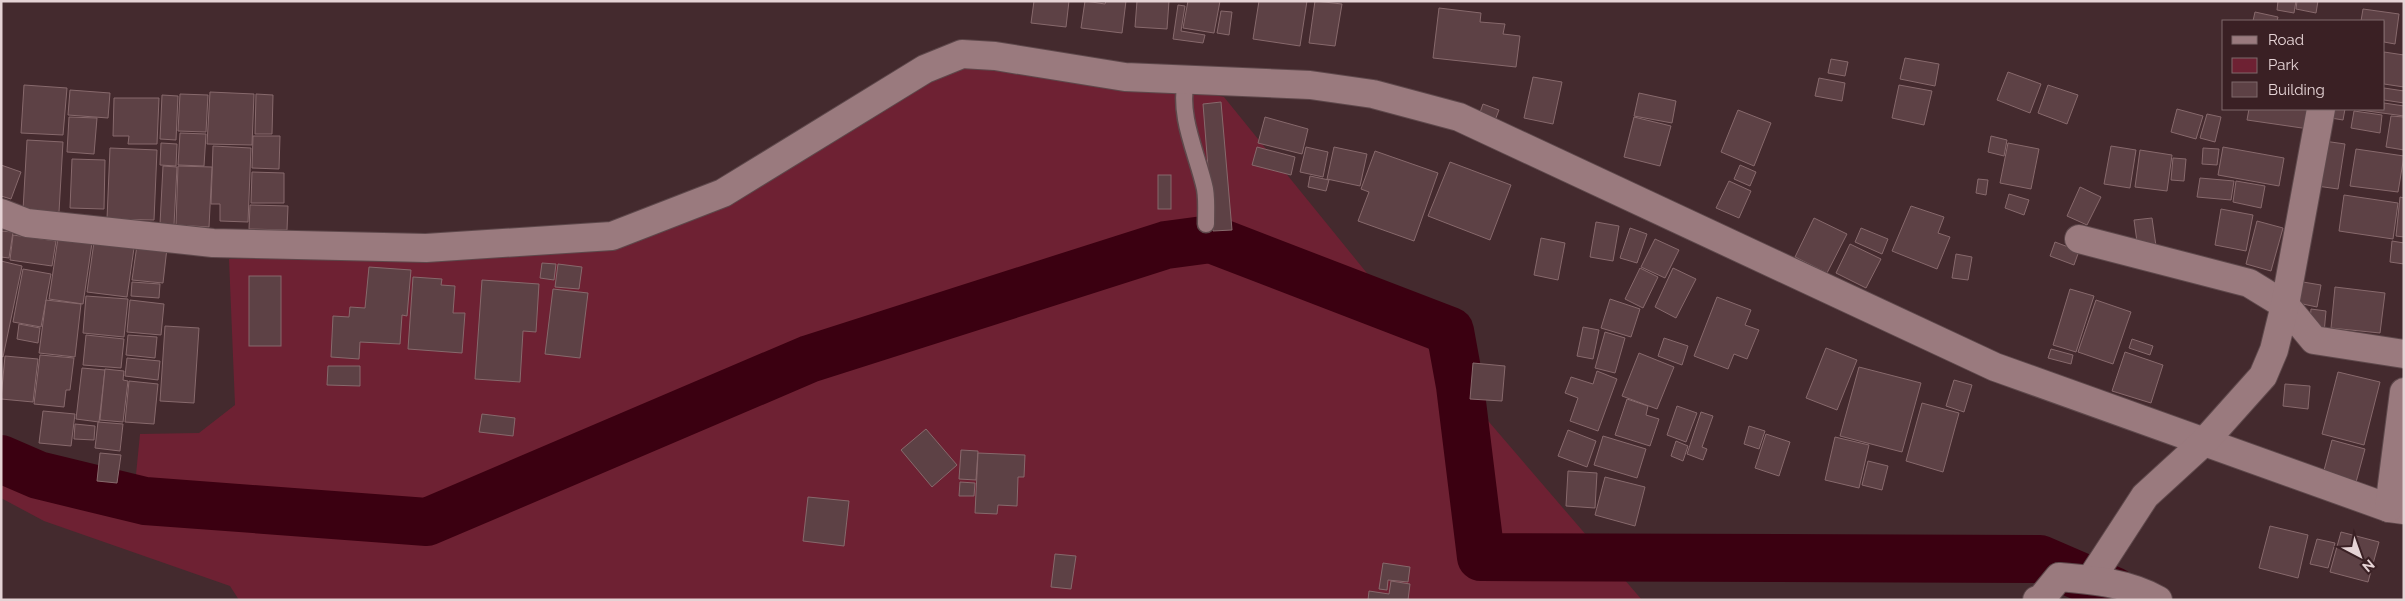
<svg xmlns="http://www.w3.org/2000/svg" width="2405" height="601" viewBox="0 0 2405 601" font-family="Raleway,sans-serif">
	<style>
		.green { fill: #6e2133 }
		.lines { fill: none; stroke-linecap: round; stroke-linejoin: round }
		.river { stroke: #3b0011; stroke-width: 48 }
		.building { fill: #5d4145; stroke: #87696c }
		.service-casing { stroke: #5e484b; stroke-width: 19 }
		.minor-casing { stroke: #5e484b; stroke-width: 30 }
		.service { stroke: #9a7a7e; stroke-width: 16 }
		.minor { stroke: #9a7a7e; stroke-width: 28 }
	</style>
	<rect width="100%" height="100%" fill="#442a2e"/>
	<path class="green" d="M960,64L1189,89L1224,97L1465,394L1642,600H239L230,586L44,521L1,498V444L89,486L134,495L140,434L199,433L235,405L229,259L616,243L822,139Z"/>
	<g class="lines">
		<path class="river" d="M1,459L38,475L145,501L427,522L809,359L1166,245L1211,239L1450,331L1460,386L1481,557L2040,559L2114,591"/>
	</g>
	<g class="building">
		<path d="M1034,1H1069L1066,27L1031,23Z"/>
		<path d="M1085,1L1105,4L1106,1H1126L1122,33L1081,28Z"/>
		<path d="M1137,1H1169L1167,29L1135,27Z"/>
		<path d="M1188,1H1220L1214,33L1183,28Z"/>
		<path d="M1259,1H1307L1300,46L1253,39Z"/>
		<path d="M1315,1L1342,4L1335,46L1309,43Z"/>
		<path d="M2278,1H2296L2294,13L2277,10Z"/>
		<path d="M2297,1H2318L2316,13L2296,9Z"/>
		<path d="M1178,5L1185,6L1181,31L1205,35L1203,43L1173,39Z"/>
		<path d="M1439,8L1481,13L1480,22L1505,24L1503,34L1520,36L1516,67L1433,58Z"/>
		<path d="M2363,9L2399,14L2395,44L2384,42V21H2361Z"/>
		<path d="M1221,11L1232,12L1229,35L1217,33Z"/>
		<path d="M2255,12L2278,17L2277,21H2253Z"/>
		<path d="M2384,52L2404,55V87L2384,84Z"/>
		<path d="M1905,58L1939,64L1935,86L1900,79Z"/>
		<path d="M1831,59L1848,62L1845,76L1828,73Z"/>
		<path d="M2008,72L2041,84L2030,113L1997,100Z"/>
		<path d="M1533,77L1562,82L1553,124L1524,118Z"/>
		<path d="M1819,78L1845,83L1842,101L1815,96Z"/>
		<path d="M24,85L67,88L63,135L21,133Z"/>
		<path d="M1899,85L1932,91L1924,125L1892,118Z"/>
		<path d="M2048,85L2078,95L2067,124L2038,113Z"/>
		<path d="M2384,88L2404,91V103L2384,100Z"/>
		<path d="M70,90L110,93L108,118L68,115Z"/>
		<path d="M210,92L254,94L252,145L207,144Z"/>
		<path d="M1639,93L1676,101L1672,123L1634,116Z"/>
		<path d="M180,94L208,95L206,132L178,131Z"/>
		<path d="M256,94L273,95L272,134H255Z"/>
		<path d="M162,95L178,96L176,140L160,139Z"/>
		<path d="M114,98H159L157,144H128L129,136H113Z"/>
		<path d="M1221,102L1232,230L1213,231L1203,104Z"/>
		<path d="M2384,103L2404,106V116L2353,109H2384Z"/>
		<path d="M1483,104L1499,110L1494,123L1478,118Z"/>
		<path d="M2177,109L2203,116L2196,139L2171,132Z"/>
		<path d="M2249,109H2312L2309,129L2247,120Z"/>
		<path d="M2326,109H2345L2343,120L2325,117Z"/>
		<path d="M1738,110L1771,123L1754,166L1721,152Z"/>
		<path d="M2354,111L2382,115L2380,133L2351,128Z"/>
		<path d="M2207,114L2221,117L2215,142L2200,138Z"/>
		<path d="M2391,116L2404,117V150L2386,147Z"/>
		<path d="M69,117L97,118L94,154L67,152Z"/>
		<path d="M1265,117L1308,129L1302,154L1258,143Z"/>
		<path d="M1634,117L1671,126L1660,166L1624,157Z"/>
		<path d="M180,133L206,134L204,166L178,165Z"/>
		<path d="M253,136H280L279,169L252,168Z"/>
		<path d="M1991,136L2007,140L2004,156L1988,152Z"/>
		<path d="M27,140L63,142L59,212L23,210Z"/>
		<path d="M2324,141L2345,144L2338,189L2317,186Z"/>
		<path d="M161,143L177,144L176,166L160,165Z"/>
		<path d="M2008,143L2039,149L2031,189L2000,183Z"/>
		<path d="M213,146L251,148L248,222L220,221V204H211Z"/>
		<path d="M2111,146L2136,150L2130,188L2104,184Z"/>
		<path d="M1257,147L1295,157L1291,175L1252,165Z"/>
		<path d="M1306,147L1328,152L1323,177L1300,172Z"/>
		<path d="M1334,147L1367,154L1360,186L1327,179Z"/>
		<path d="M2223,147L2284,158L2279,186L2218,175Z"/>
		<path d="M110,148L157,150L154,220L107,219Z"/>
		<path d="M2203,148L2219,149L2217,165L2202,164Z"/>
		<path d="M2356,149L2404,156L2398,192L2350,186Z"/>
		<path d="M2140,150L2172,155L2167,191L2135,187Z"/>
		<path d="M1375,151L1438,173L1414,241L1358,221L1369,192L1361,189Z"/>
		<path d="M2173,158L2186,159L2184,181L2171,180Z"/>
		<path d="M72,159L105,160L104,209L70,208Z"/>
		<path d="M1450,162L1511,185L1490,240L1428,216Z"/>
		<path d="M1,165L21,172L11,199L1,196Z"/>
		<path d="M1740,165L1756,172L1750,186L1734,179Z"/>
		<path d="M163,166L177,167L174,225L160,224Z"/>
		<path d="M178,166L212,167L209,227L176,225Z"/>
		<path d="M252,172L284,173V203H251Z"/>
		<rect x="1158" y="175" width="13" height="34"/>
		<path d="M1310,176L1329,180L1326,191L1308,187Z"/>
		<path d="M2200,178L2234,181L2231,200L2197,197Z"/>
		<path d="M1978,179L1988,180L1986,195L1976,193Z"/>
		<path d="M1729,181L1751,191L1739,218L1716,208Z"/>
		<path d="M2236,181L2265,186L2261,208L2233,202Z"/>
		<path d="M2080,187L2101,197L2087,225L2067,216Z"/>
		<path d="M2009,194L2029,200L2024,215L2005,208Z"/>
		<path d="M2344,195L2398,203L2393,239L2339,231Z"/>
		<path d="M2400,197L2404,198V237L2396,236Z"/>
		<path d="M250,205L288,206L287,230L249,229Z"/>
		<path d="M1911,206L1944,217L1938,233L1950,237L1937,269L1892,251Z"/>
		<path d="M2221,209L2253,215L2246,251L2215,245Z"/>
		<path d="M1814,218L1847,234L1827,273L1795,257Z"/>
		<path d="M2152,218L2156,246L2138,249L2134,220Z"/>
		<path d="M2257,221L2283,228L2271,271L2246,264Z"/>
		<path d="M1596,222L1619,226L1613,261L1590,257Z"/>
		<path d="M1630,228L1647,234L1637,263L1620,258Z"/>
		<path d="M1861,228L1888,239L1882,254L1855,242Z"/>
		<path d="M1,231L13,232L9,258L1,257Z"/>
		<path d="M13,235L56,241L52,266L10,260Z"/>
		<path d="M58,238L92,243L83,304L49,299Z"/>
		<path d="M1541,238L1565,243L1558,280L1534,275Z"/>
		<path d="M1655,239L1679,250L1665,278L1641,267Z"/>
		<path d="M2392,241L2404,243V264L2390,262Z"/>
		<path d="M94,242L134,248L127,297L87,292Z"/>
		<path d="M2055,242L2079,251L2074,265L2050,256Z"/>
		<path d="M1850,244L1881,259L1866,288L1836,273Z"/>
		<path d="M137,245L167,248L163,283L132,280Z"/>
		<path d="M1956,254L1972,257L1968,280L1952,278Z"/>
		<path d="M1,261L22,266L3,357L1,356Z"/>
		<path d="M542,263L556,264L554,280L540,278Z"/>
		<path d="M558,264L582,267L579,289L555,287Z"/>
		<path d="M369,267L411,270L407,316L402,315L400,344L360,342L359,359L331,357L333,316L349,317L350,307L365,308Z"/>
		<path d="M1640,268L1658,277L1643,308L1625,299Z"/>
		<path d="M1673,268L1696,279L1676,318L1655,307Z"/>
		<path d="M23,269L51,274L41,327L13,322Z"/>
		<rect x="249" y="276" width="32" height="70"/>
		<path d="M413,277L442,279L441,285L455,286L453,313H465L462,353L408,349Z"/>
		<path d="M482,280L539,284L536,332L523,331L520,382L475,379Z"/>
		<path d="M2297,281L2321,285L2317,307L2293,302Z"/>
		<path d="M132,282L160,284L159,298L131,296Z"/>
		<path d="M2335,287L2385,293L2380,333L2331,328Z"/>
		<path d="M553,289L588,293L580,358L545,354Z"/>
		<path d="M2070,289L2094,296L2076,352L2053,345Z"/>
		<path d="M86,296L128,299L124,337L83,333Z"/>
		<path d="M1717,297L1751,310L1745,325L1759,330L1747,359L1734,354L1728,369L1694,356Z"/>
		<path d="M1610,299L1640,309L1631,337L1601,328Z"/>
		<path d="M46,300L81,304L75,357L39,353Z"/>
		<path d="M130,300L164,304L161,335L127,332Z"/>
		<path d="M2096,300L2131,312L2113,364L2078,352Z"/>
		<path d="M2311,309L2326,311L2324,333L2309,331Z"/>
		<path d="M19,324L40,328L38,343L17,339Z"/>
		<path d="M165,326L199,328L194,403L160,401Z"/>
		<path d="M1583,327L1599,330L1593,359L1577,356Z"/>
		<path d="M1605,332L1625,338L1615,373L1595,368Z"/>
		<path d="M86,335L124,339L121,368L83,365Z"/>
		<path d="M128,335L157,337L155,358L126,355Z"/>
		<path d="M1664,338L1688,346L1682,365L1658,356Z"/>
		<path d="M2132,339L2153,346L2150,355L2129,348Z"/>
		<path d="M1826,348L1857,360L1837,410L1806,398Z"/>
		<path d="M2051,349L2073,355L2071,364L2048,358Z"/>
		<path d="M2125,352L2163,365L2151,403L2112,391Z"/>
		<path d="M1639,353L1674,367L1657,409L1622,396Z"/>
		<path d="M40,355L74,358L70,390H66L64,407L34,404Z"/>
		<path d="M5,356L38,359L33,402L1,399Z"/>
		<path d="M127,358L160,361L158,380L125,376Z"/>
		<path d="M1473,363L1505,366L1502,401L1470,399Z"/>
		<path d="M328,366H360V386L327,385Z"/>
		<path d="M1859,367L1921,383L1902,452L1840,436Z"/>
		<path d="M82,368L105,370L99,422L76,419Z"/>
		<path d="M105,369L124,371L123,380L128,381L123,422L100,420Z"/>
		<path d="M1597,371L1617,379L1598,431L1570,421L1578,398L1565,393L1571,377L1593,384Z"/>
		<path d="M2338,372L2380,382L2364,445L2322,434Z"/>
		<path d="M1954,380L1972,385L1964,412L1946,406Z"/>
		<path d="M129,381L158,384L154,424L125,422Z"/>
		<path d="M2285,384L2310,386L2308,409L2283,406Z"/>
		<path d="M1627,399L1648,406L1646,415L1659,419L1650,446L1615,435Z"/>
		<path d="M1922,403L1959,413L1943,472L1906,461Z"/>
		<path d="M1677,406L1697,413L1686,442L1667,435Z"/>
		<path d="M43,411L75,414L71,446L39,443Z"/>
		<path d="M1701,412L1713,416L1702,447L1707,449L1703,460L1687,454Z"/>
		<path d="M482,414L515,418L513,436L479,432Z"/>
		<path d="M98,422L123,424L120,451L95,448Z"/>
		<path d="M75,424L95,426L94,440L74,439Z"/>
		<path d="M1749,426L1765,431L1759,449L1744,444Z"/>
		<path d="M926,429L957,465L932,487L901,450Z"/>
		<path d="M1568,430L1596,441L1587,467L1558,456Z"/>
		<path d="M1766,434L1790,442L1779,476L1755,468Z"/>
		<path d="M1603,436L1646,449L1637,478L1594,465Z"/>
		<path d="M1835,437L1869,445L1859,488L1825,480Z"/>
		<path d="M2332,440L2365,449L2355,486L2322,478Z"/>
		<path d="M1676,441L1688,446L1683,461L1671,456Z"/>
		<path d="M961,450L978,451L976,480L959,479Z"/>
		<path d="M100,453L121,455L117,483L97,481Z"/>
		<path d="M978,453L1025,455L1024,477H1018L1017,506L998,505L997,514L975,513Z"/>
		<path d="M1868,461L1888,466L1882,490L1862,485Z"/>
		<path d="M1568,471L1597,473L1595,508L1566,506Z"/>
		<path d="M1605,477L1645,487L1635,526L1595,515Z"/>
		<path d="M960,482L975,483L974,496H959Z"/>
		<path d="M808,497L849,501L844,546L803,541Z"/>
		<path d="M2270,526L2308,535L2298,578L2259,568Z"/>
		<path d="M2341,532L2379,542L2368,582L2330,572Z"/>
		<path d="M2317,539L2335,543L2328,568L2310,564Z"/>
		<path d="M1055,554L1076,556L1071,589L1051,587Z"/>
		<path d="M1383,563L1410,567L1408,582L1388,580L1387,590L1379,589Z"/>
		<path d="M1391,581L1410,584L1408,600H1368L1369,591L1389,594Z"/>
	</g>
	<g class="lines">
		<defs>
			<path id="service" d="M1186,80C1178,117 1197,153 1205,189C1207,201 1206,213 1206,224"/>
			<g id="minor">
				<path d="M1,213L27,223L213,243L426,248L612,236L723,193L925,69L962,54L995,56L1125,77L1310,85L1373,94L1459,117L1995,367L2389,508L2404,510"/>
				<path d="M2079,239L2249,283L2285,305L2314,340L2404,354"/>
				<path d="M2389,508L2404,392"/>
				<path d="M2091,579L2145,496L2204,442L2263,376L2274,350L2285,305L2321,109"/>
				<path d="M2037,600L2041,599L2059,577C2093,580 2128,583 2158,600"/>
			</g>
		</defs>
		<use href="#service" class="service-casing"/>
		<use href="#minor" class="minor-casing"/>
		<use href="#service" class="service"/>
		<use href="#minor" class="minor"/>
	</g>
	<rect width="2405" height="601" fill="none" stroke="#e5d3d5" stroke-width="5"/>
	<rect x="2222" y="20" width="162" height="90" fill="#3a2024" stroke="#7e686b"/>
	<rect x="2232" y="36" width="25" height="8" fill="#9a7a7e" stroke="#7e686b"/>
	<text x="2268" y="45" font-size="15" fill="#e5d3d5">Road</text>
	<rect x="2232" y="58" width="25" height="15" fill="#6e2133" stroke="#7e686b"/>
	<text x="2268" y="70" font-size="15" fill="#e5d3d5">Park</text>
	<rect x="2232" y="82" width="25" height="15" fill="#5d4145" stroke="#7e686b"/>
	<text x="2268" y="95" font-size="15" fill="#e5d3d5">Building</text>
	<g transform="translate(2360 556) rotate(139)" stroke="#3a2024" stroke-width="4" paint-order="stroke">
	<path d="M0-4L9 19L0 12L-9 19Z" fill="#e5d3d5"/>
	<text y="-8" font-size="14" font-weight="bold" text-anchor="middle" fill="#e5d3d5">N</text>
	</g>
</svg>
